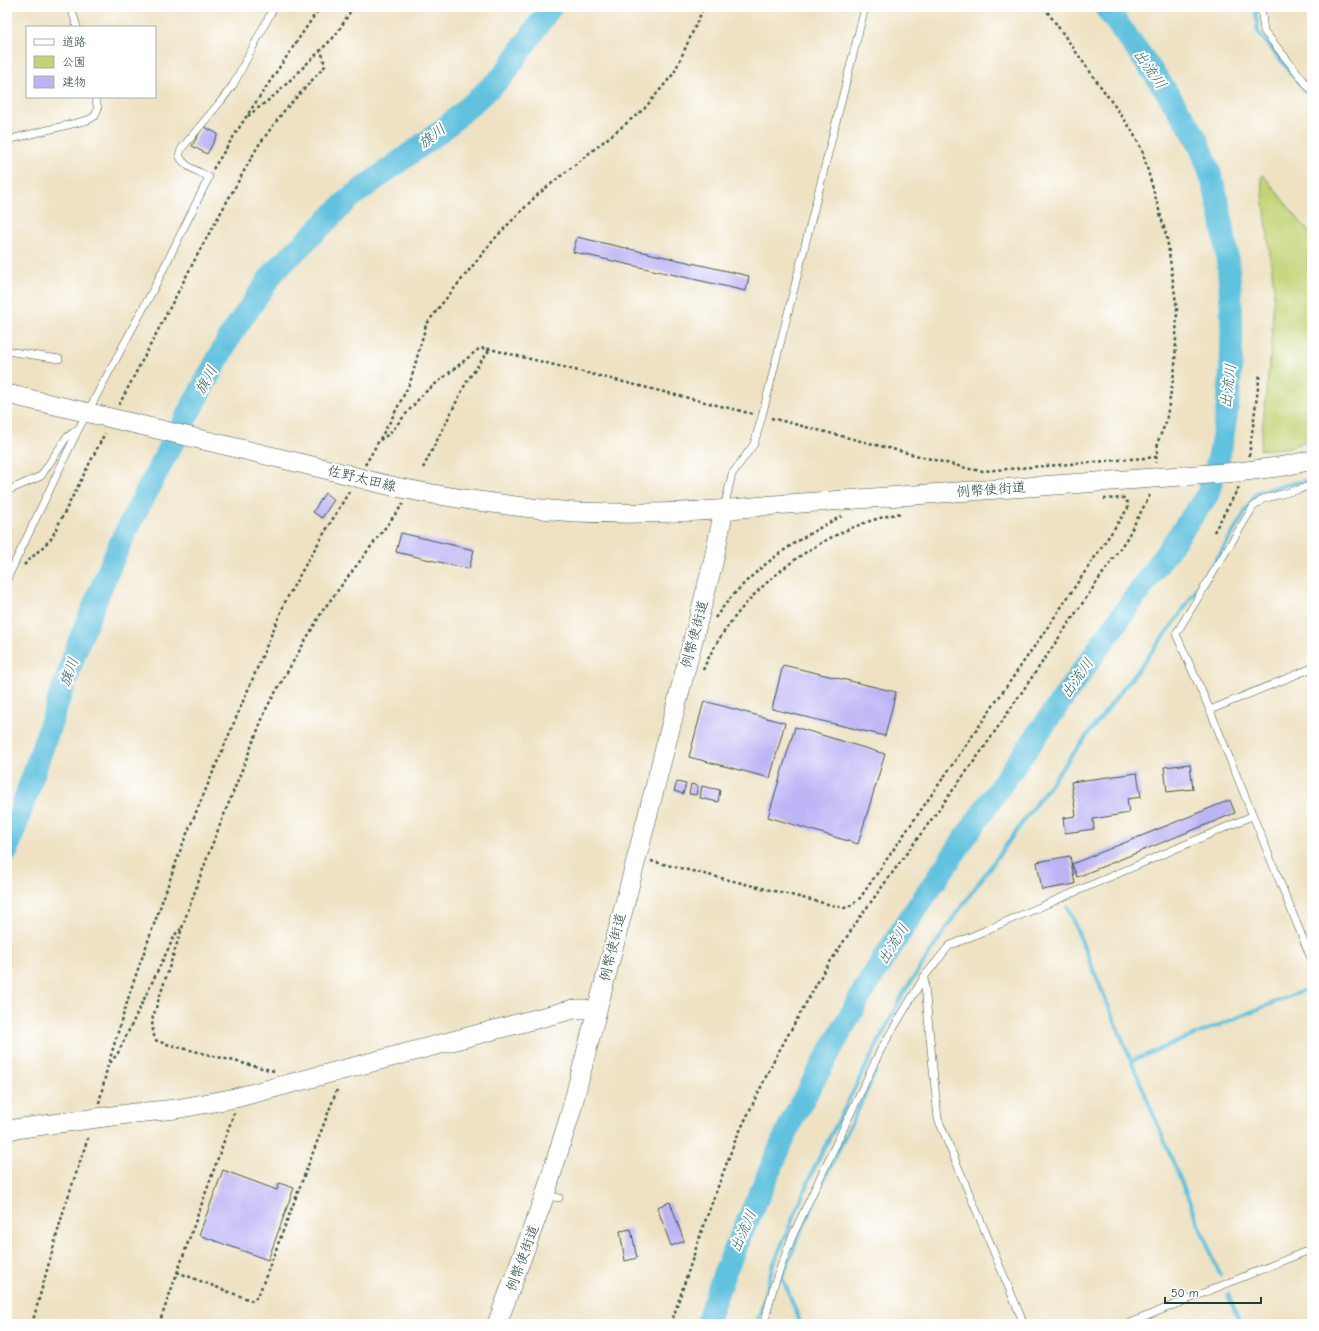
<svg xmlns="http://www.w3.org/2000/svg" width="1319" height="1331" viewBox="0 0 1319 1331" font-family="'Comic Neue','Klee One',sans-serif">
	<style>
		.green { fill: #c2d376; stroke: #708855 }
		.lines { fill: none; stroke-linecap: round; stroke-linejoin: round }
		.stream { stroke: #61c2df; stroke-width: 4 }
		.river { stroke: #61c2df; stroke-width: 23 }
		.building { fill: #bdb4f5 }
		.lane-casing { stroke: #3e5649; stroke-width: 8 }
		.secondary-casing { stroke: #3e5649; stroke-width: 20 }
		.path { stroke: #3e5649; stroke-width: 2.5; stroke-dasharray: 3 3; stroke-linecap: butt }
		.lane { stroke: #fff; stroke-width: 7 }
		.secondary { stroke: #fff; stroke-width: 19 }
		.secondary-bridge-casing { stroke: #3e5649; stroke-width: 20; stroke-linecap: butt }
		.secondary-bridge { stroke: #fff; stroke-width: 19 }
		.labels { text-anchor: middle; stroke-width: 4; stroke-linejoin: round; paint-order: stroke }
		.street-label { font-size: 14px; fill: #1f3d34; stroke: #fff }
		.water-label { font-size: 15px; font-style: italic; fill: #336567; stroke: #fff }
	</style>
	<rect width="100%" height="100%" fill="#fff"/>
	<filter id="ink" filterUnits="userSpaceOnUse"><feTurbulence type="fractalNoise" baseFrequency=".025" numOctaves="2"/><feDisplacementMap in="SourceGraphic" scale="8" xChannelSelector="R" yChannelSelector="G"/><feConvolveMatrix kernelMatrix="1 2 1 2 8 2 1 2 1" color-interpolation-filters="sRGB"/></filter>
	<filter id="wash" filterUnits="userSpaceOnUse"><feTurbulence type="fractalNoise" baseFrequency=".012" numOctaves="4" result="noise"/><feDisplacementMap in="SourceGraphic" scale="16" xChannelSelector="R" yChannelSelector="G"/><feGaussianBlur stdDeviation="0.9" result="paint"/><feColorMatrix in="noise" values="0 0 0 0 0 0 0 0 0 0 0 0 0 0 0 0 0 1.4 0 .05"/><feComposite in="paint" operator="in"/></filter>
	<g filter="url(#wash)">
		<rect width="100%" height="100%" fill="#eee2c3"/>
		<path class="green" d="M1263,175L1312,236V439L1290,447L1260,450L1271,348L1274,289L1261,177Z"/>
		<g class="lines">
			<g class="stream">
				<path d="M1255,7L1258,32L1312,99"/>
				<path d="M1067,906L1220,1275"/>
				<path d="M1131,1061L1312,987"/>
				<path d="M1228,1294L1240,1324"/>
				<path d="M757,1324L772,1268L815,1166L904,992L951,921L1065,764L1177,619L1225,546L1257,492L1312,479"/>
				<path d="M801,1324L782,1277C810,1207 843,1140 876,1072"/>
			</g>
			<g class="river">
				<path d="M7,851L78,644L105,578L122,539L152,481L230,336L274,272L350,198L445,128L502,77L551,7"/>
				<path d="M706,1324L724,1274L793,1118L865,988L905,925L1002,784L1208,494C1212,479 1218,463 1221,447C1235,375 1235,301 1223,228C1217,196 1210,165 1195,136C1190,126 1183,117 1177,108C1155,73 1130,40 1105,7"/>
			</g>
		</g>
		<g id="blocks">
			<g class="building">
				<path d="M203,126L218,134L207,154L192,146Z"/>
				<path d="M577,237L749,276L746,291L573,252Z"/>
				<path d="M325,493L334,500L322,518L313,512Z"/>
				<path d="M401,533L474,550L469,569L396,552Z"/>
				<path d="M783,665L896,692L885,736L772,709Z"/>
				<path d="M704,701L785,723L770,778L689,757Z"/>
				<path d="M795,727L885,754L858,844L768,817Z"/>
				<path d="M1190,764L1193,789L1167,792L1164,767Z"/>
				<path d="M1137,773L1141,797L1127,799L1129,813L1093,819L1094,829L1065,833L1063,818L1076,816L1071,782Z"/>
				<path d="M677,782L686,784L683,794L674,791Z"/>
				<path d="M691,784L698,786L696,795L689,794Z"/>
				<path d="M702,786L720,790L718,802L700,798Z"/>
				<path d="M1230,800L1235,813L1077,877L1072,864Z"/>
				<path d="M1070,856L1075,884L1042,890L1037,862Z"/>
				<path d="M223,1170L277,1190L279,1183L294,1188L268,1260L199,1235Z"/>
				<path d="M670,1202L684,1241L671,1246L657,1207Z"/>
				<path d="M631,1229L637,1258L625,1261L620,1231Z"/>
			</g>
		</g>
	</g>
	<g filter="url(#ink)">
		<use href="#blocks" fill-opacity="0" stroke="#3e5649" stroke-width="1"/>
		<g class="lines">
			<defs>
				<g id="lane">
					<path d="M71,7L77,27"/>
					<path d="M1261,7L1264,31L1312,91"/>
					<path d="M7,140L88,120L95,116L98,108L95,97"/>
					<path d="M7,351L59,359"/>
					<path d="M1312,485L1297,490L1263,499L1253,507L1176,634L1210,710L1312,961"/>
					<path d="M7,491L41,476L66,438L78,429"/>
					<path d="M724,508L732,474L754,444L762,416L865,7"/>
					<path d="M7,579L79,428L153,290L209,177C198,171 184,167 179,155L182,148L221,101L233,85L274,7"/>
					<path d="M1210,710L1312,668"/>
					<path d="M924,977L938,1119L1024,1324"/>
					<path d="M545,1195L559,1198"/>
					<path d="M764,1324L774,1285L792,1237L881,1049L924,977L949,946L1252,816"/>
					<path d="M1127,1324L1312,1249"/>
				</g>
				<g id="secondary">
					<path d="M7,394L98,415"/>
					<path d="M346,474C387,487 429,494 471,500C506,505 542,510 577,512C643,515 709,512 774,505L1238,472L1285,466L1312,460"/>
					<path d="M7,1130L135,1113L176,1109L235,1098L574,1009H585L596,1011"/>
					<path d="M497,1324L545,1195L570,1115L713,563L724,510"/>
				</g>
			</defs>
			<use href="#lane" class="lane-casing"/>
			<use href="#secondary" class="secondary-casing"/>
			<g class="path">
				<path d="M1044,7L1131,129L1142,150L1167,238L1177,310L1175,367L1166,422L1158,441L1156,463"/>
				<path d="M248,116L275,95L336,35L353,7"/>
				<path d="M213,169L246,117L320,7"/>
				<path d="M119,405L201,248L258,146L284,111L325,66L321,49"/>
				<path d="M771,418L970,469L983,471L1156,457"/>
				<path d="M380,440L389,434L423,394L480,348L490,349L753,414"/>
				<path d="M1249,456L1260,373"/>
				<path d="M365,465L391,420L410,383L426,325L440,306L497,236L536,196L644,109L674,73L704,7"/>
				<path d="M423,468L467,381L490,349"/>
				<path d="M1214,532L1239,487"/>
				<path d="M24,565L51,539L105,433"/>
				<path d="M715,618C747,572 793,541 842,516"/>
				<path d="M703,670C735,594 820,527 902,513"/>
				<path d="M651,861L844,908L849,907L860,898L1045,631L1128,508V503L1124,498L1104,499"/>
				<path d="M110,1063L118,1053L173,939L177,932L181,929"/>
				<path d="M274,1071L166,1044L155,1040L153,1031L152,1020L186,916L210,850L267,707L323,610L403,504"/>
				<path d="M99,1103L108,1065L132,986L183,843L286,600L307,562L350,490"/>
				<path d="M177,1272L253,1301L259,1294L338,1087"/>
				<path d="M32,1324L64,1209L89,1135"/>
				<path d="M159,1324L234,1113"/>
				<path d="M671,1324L703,1227L735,1141L774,1060L824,971L860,917L983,749L1127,538L1151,493"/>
			</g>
			<use href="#lane" class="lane"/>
			<use href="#secondary" class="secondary"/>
			<defs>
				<path id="secondary-bridge" d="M98,415L346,474"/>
			</defs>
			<use href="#secondary-bridge" class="secondary-bridge-casing"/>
			<use href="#secondary-bridge" class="secondary-bridge"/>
		</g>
	</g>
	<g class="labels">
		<g class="street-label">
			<text transform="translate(362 478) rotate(14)" y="5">佐野太田線</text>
			<text transform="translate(991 489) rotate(-4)" y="5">例幣使街道</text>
			<text transform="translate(694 634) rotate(-75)" y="5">例幣使街道</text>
			<text transform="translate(612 947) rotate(-76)" y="5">例幣使街道</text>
			<text transform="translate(522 1258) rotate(-70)" y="5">例幣使街道</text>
		</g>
		<g class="water-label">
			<text transform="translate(1150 69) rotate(55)" y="5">出流川</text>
			<text transform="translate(432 136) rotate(-38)" y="5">旗川</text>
			<text transform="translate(206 380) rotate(-62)" y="5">旗川</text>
			<text transform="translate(1228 386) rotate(-83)" y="5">出流川</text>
			<text transform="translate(69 672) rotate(-71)" y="5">旗川</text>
			<text transform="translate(1077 678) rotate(-55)" y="5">出流川</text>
			<text transform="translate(893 944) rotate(-58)" y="5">出流川</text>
			<text transform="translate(743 1231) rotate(-66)" y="5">出流川</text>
		</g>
	</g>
	<rect width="1319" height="1331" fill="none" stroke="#fff" stroke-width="24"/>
	<rect x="26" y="26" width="130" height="72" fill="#ffffff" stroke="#a5b1ae"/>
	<rect x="34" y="39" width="20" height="6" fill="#ffffff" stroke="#a5b1ae"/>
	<text x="62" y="46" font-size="12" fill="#1f3d34">道路</text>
	<rect x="34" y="56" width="20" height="12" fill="#c2d376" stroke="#a5b1ae"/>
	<text x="62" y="66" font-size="12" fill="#1f3d34">公園</text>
	<rect x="34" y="76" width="20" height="12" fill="#bdb4f5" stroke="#a5b1ae"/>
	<text x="62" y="86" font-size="12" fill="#1f3d34">建物</text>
	<path d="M1165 1297v6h96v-6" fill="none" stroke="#1f3d34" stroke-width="2"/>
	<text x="1171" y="1297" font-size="12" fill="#1f3d34" stroke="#ffffff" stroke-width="3" paint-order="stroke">50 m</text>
</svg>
